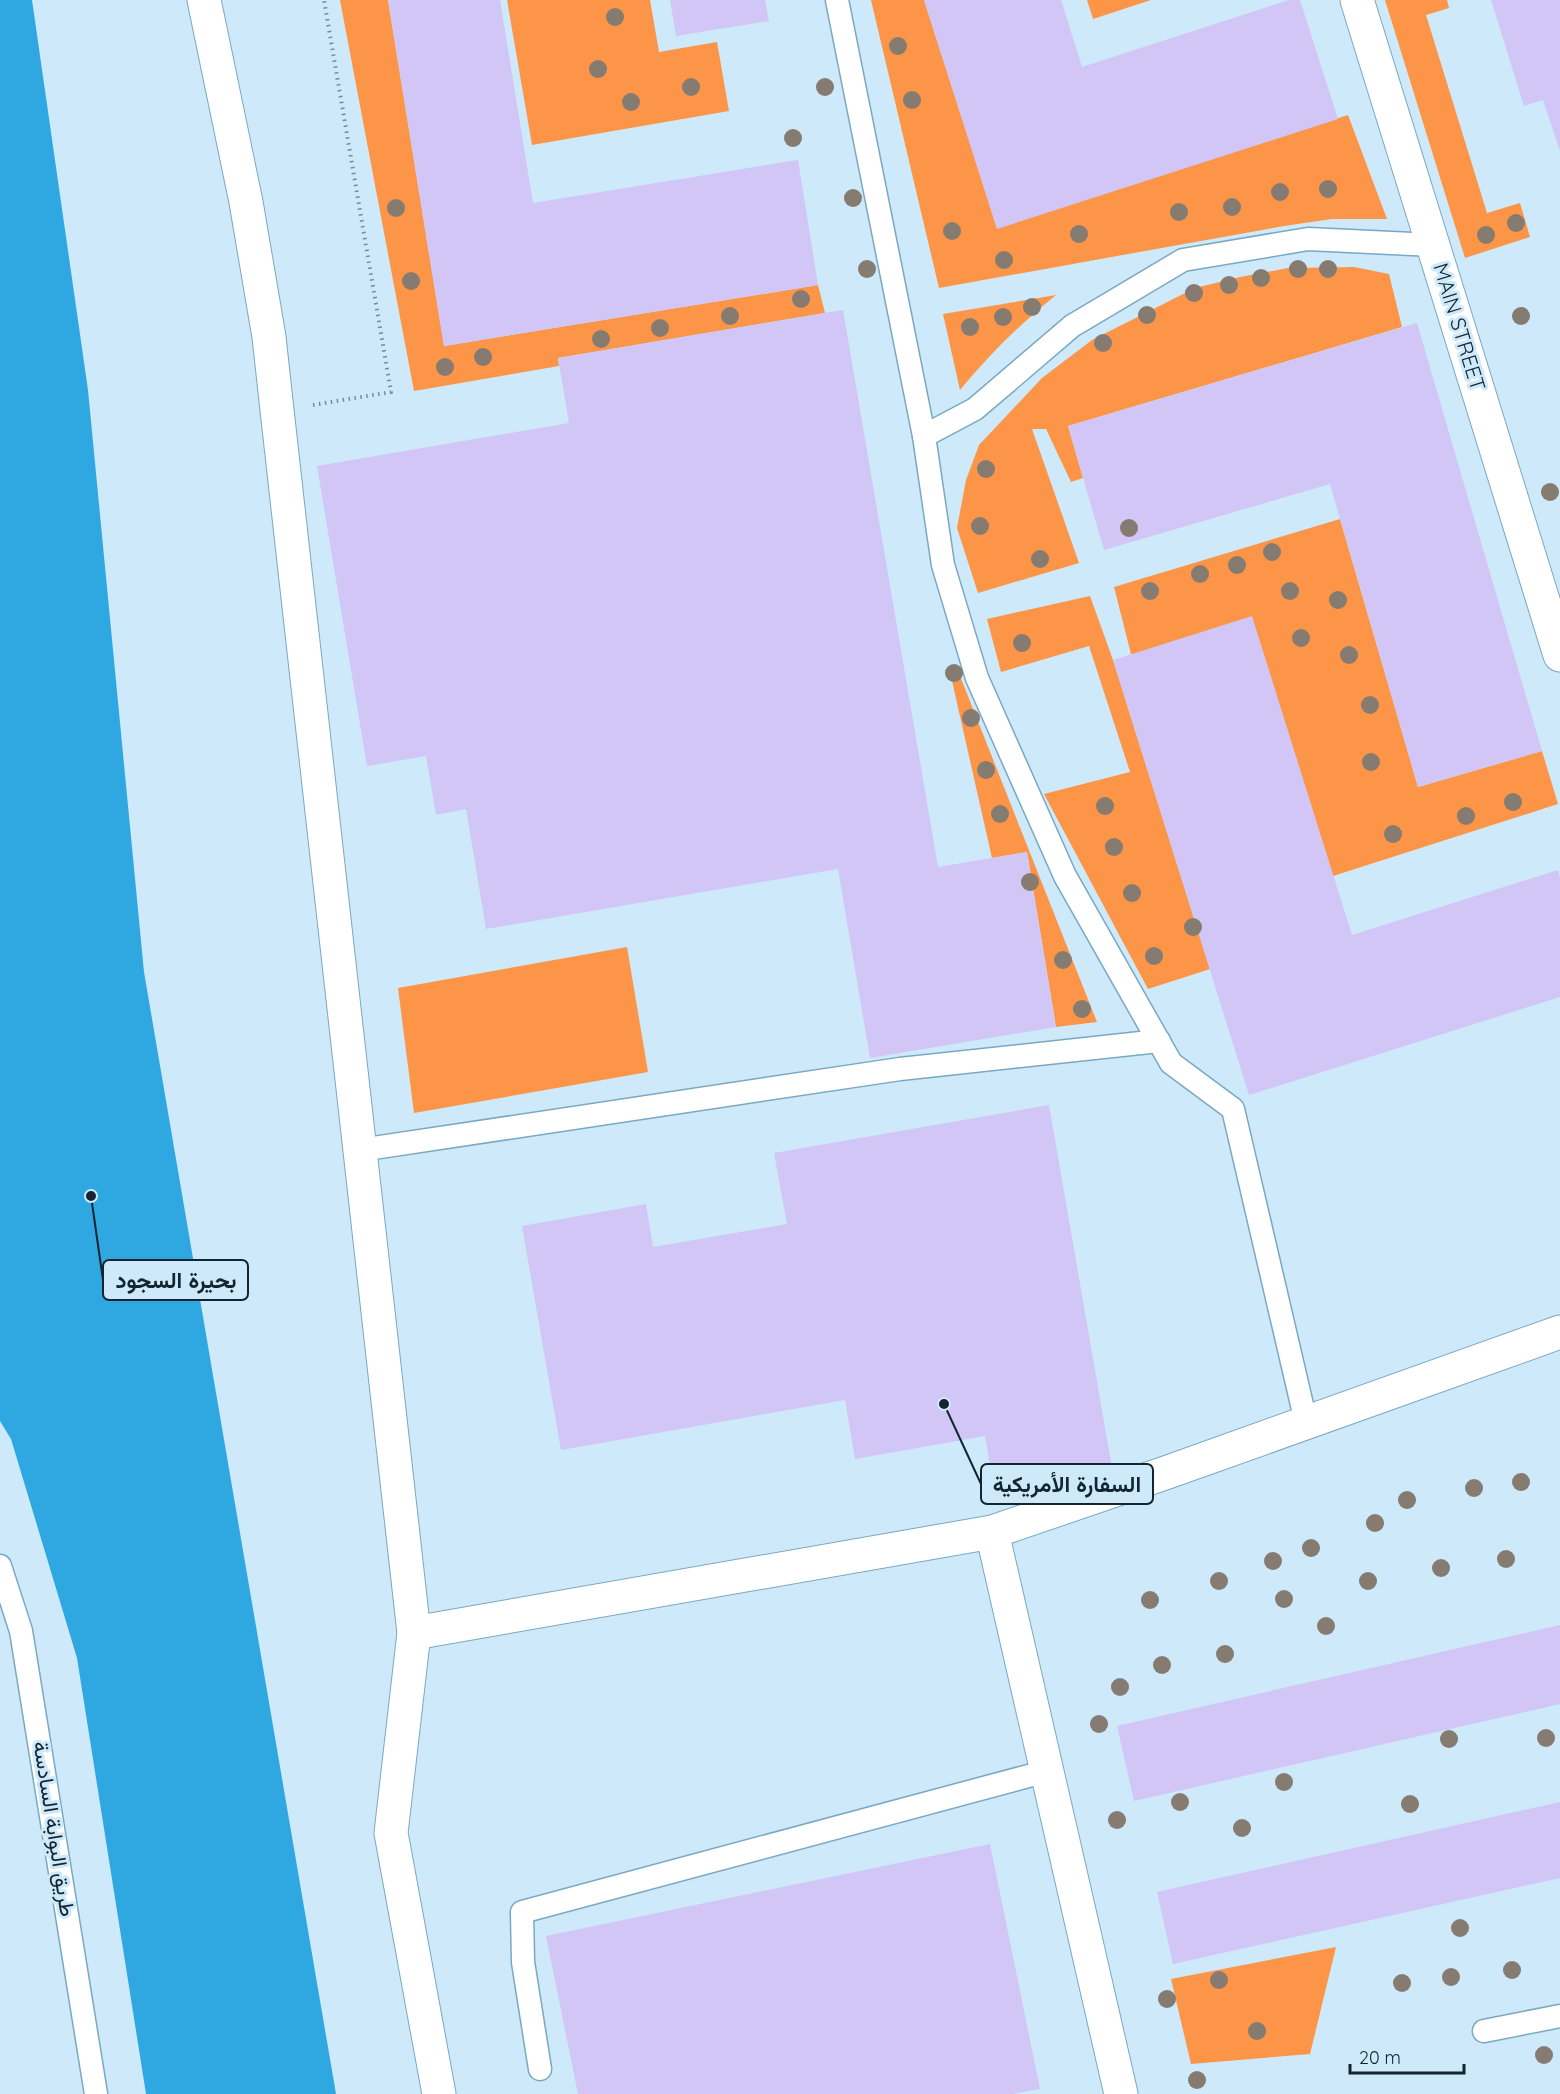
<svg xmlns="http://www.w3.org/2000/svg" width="1560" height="2094" viewBox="0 0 1560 2094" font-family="Quicksand,Vazirmatn,sans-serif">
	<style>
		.green { fill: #fc9547 }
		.water { fill: #2fa8e2 }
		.building { fill: #d1c6f6 }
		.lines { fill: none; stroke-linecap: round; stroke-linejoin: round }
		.lane-casing { stroke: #7aa8c3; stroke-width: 25 }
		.street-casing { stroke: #7aa8c3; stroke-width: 35 }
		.path { stroke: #758c9a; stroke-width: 4; stroke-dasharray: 1.5 4.5; stroke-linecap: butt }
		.lane { stroke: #fff; stroke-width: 22 }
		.street { stroke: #fff; stroke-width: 33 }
		.tree { fill: #867b70 }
		.labels { text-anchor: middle; stroke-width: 6; stroke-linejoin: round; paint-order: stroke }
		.street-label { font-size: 21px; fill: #132530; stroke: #cde9fa }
		.leader { fill: none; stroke: #132530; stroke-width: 2 }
		.callout-dot { fill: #132530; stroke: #cde9fa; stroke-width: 2 }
		.callout { fill: #cde9fa; stroke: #132530; stroke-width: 2 }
		.callout-label { font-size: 22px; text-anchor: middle; font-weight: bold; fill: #132530 }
	</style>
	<rect width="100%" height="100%" fill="#cde9fa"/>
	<g class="green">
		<path d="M340,0H388L444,346L818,285L825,313L558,358L559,366L414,391Z"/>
		<path d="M507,0H650L659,52L717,42L729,111L532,145Z"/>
		<path d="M871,0H924L997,228L1348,115L1387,219H1332L1284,226L939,288Z"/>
		<path d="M1087,0H1151L1093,19Z"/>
		<path d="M1385,0H1447L1449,8L1426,15L1487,213L1520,203L1530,237L1465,258Z"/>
		<path d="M1354,267L1389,274L1402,327L1068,426L1083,478L1071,482L1046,429H1032L1079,563L978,593L957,528L966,480L979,445L1042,378L1092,340L1195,288L1240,277L1288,268Z"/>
		<path d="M1056,295C1019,325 990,354 960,390L943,314Z"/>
		<path d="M1340,519L1418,787L1542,751L1558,804L1333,876L1131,654L1114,587Z"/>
		<path d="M1090,596L1113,660L1210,969L1148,989L1044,794L1130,772L1089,646L1001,672L987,619Z"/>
		<path d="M958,671L1097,1022L1056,1027L1027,852L992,858L950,672Z"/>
		<path d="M627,947L648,1072L414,1113L398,988Z"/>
		<path d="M1336,1947L1310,2054L1191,2064L1171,1979Z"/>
	</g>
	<path class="water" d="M0,0H32L88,390L144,972L336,2094H146L77,1658L11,1439L0,1421Z"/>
	<g class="building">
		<path d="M388,0H500L533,203L798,160L818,285L444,346Z"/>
		<path d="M670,0H765L769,21L676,36Z"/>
		<path d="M924,0H1061L1082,67L1289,0H1300L1338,119L997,229Z"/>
		<path d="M1491,0H1560V151L1543,100L1524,106Z"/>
		<path d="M843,310L938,867L1027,852L1056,1027L870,1058L838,869L486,929L466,809L436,815L426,756L367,766L317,466L569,423L558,358Z"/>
		<path d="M1417,323L1542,751L1418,787L1330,484L1104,550L1068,426Z"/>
		<path d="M1252,616L1352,935L1558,870L1560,877V997L1249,1095L1113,660Z"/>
		<path d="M1049,1105L1113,1474L995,1494L985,1436L855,1459L845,1400L561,1450L522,1226L646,1204L653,1247L787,1224L774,1153Z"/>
		<path d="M1560,1625V1704L1134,1801L1117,1726Z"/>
		<path d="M1560,1802V1878L1173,1964L1157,1892Z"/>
		<path d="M990,1844L1040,2089L1013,2094H578L546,1936Z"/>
	</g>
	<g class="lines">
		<defs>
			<g id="lane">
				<path d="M837,0L924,436"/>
				<path d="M360,1150L900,1069L1159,1041"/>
				<path d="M1306,1422L1233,1109L1171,1063L1065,876L977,678L943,565L924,436L975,409L1072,326L1183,260L1308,239L1433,245"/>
				<path d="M0,1566L21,1631L96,2094"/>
				<path d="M1484,2031L1560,2016"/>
				<path d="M540,2069L523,1962L522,1912L1047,1771"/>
			</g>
			<g id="street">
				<path d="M204,0L246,202L269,337L277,410L414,1633L391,1833L439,2094"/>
				<path d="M1357,0L1560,655"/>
				<path d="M992,1532L1121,2094"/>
				<path d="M414,1633L992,1532L1168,1472L1560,1332"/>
			</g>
		</defs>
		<use href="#lane" class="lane-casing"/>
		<use href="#street" class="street-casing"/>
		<path class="path" d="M313,405L391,392L324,0"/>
		<use href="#lane" class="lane"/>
		<use href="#street" class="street"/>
	</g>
	<g class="tree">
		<circle cx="615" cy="17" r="9"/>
		<circle cx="898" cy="46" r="9"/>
		<circle cx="598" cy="69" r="9"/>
		<circle cx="691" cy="87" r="9"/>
		<circle cx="825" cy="87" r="9"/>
		<circle cx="912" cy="100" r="9"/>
		<circle cx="631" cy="102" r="9"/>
		<circle cx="793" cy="138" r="9"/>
		<circle cx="1328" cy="189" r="9"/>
		<circle cx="1280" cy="192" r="9"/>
		<circle cx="853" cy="198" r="9"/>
		<circle cx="1232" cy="207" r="9"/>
		<circle cx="396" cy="208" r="9"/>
		<circle cx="1179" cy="212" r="9"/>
		<circle cx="1516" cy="223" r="9"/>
		<circle cx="952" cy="231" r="9"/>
		<circle cx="1079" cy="234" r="9"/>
		<circle cx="1486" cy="235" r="9"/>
		<circle cx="1004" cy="260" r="9"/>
		<circle cx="867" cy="269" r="9"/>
		<circle cx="1298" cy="269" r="9"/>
		<circle cx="1328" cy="269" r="9"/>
		<circle cx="1261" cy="278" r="9"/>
		<circle cx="411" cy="281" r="9"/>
		<circle cx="1229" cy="285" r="9"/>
		<circle cx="1194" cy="293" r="9"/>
		<circle cx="801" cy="299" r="9"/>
		<circle cx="1032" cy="307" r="9"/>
		<circle cx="1147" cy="315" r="9"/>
		<circle cx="730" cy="316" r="9"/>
		<circle cx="1521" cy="316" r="9"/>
		<circle cx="1003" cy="317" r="9"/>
		<circle cx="970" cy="327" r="9"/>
		<circle cx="660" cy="328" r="9"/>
		<circle cx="601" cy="339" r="9"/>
		<circle cx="1103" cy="343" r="9"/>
		<circle cx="483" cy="357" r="9"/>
		<circle cx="445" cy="367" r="9"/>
		<circle cx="986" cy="469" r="9"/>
		<circle cx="1550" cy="492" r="9"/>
		<circle cx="980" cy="526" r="9"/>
		<circle cx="1129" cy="528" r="9"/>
		<circle cx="1272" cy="552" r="9"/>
		<circle cx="1040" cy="559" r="9"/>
		<circle cx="1237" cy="565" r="9"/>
		<circle cx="1200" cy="574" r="9"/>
		<circle cx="1150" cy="591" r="9"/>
		<circle cx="1290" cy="591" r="9"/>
		<circle cx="1338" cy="600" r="9"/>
		<circle cx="1301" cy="638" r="9"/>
		<circle cx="1022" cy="643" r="9"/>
		<circle cx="1349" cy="655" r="9"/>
		<circle cx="954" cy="673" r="9"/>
		<circle cx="1370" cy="705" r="9"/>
		<circle cx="971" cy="718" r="9"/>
		<circle cx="1371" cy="762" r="9"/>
		<circle cx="986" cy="770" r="9"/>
		<circle cx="1513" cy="802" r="9"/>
		<circle cx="1105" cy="806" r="9"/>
		<circle cx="1000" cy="814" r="9"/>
		<circle cx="1466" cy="816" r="9"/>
		<circle cx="1393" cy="834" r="9"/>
		<circle cx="1114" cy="847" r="9"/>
		<circle cx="1030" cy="882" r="9"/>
		<circle cx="1132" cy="893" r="9"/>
		<circle cx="1193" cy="927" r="9"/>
		<circle cx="1154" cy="956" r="9"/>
		<circle cx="1063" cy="960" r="9"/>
		<circle cx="1082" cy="1009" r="9"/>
		<circle cx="1521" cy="1482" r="9"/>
		<circle cx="1474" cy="1488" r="9"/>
		<circle cx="1407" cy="1500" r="9"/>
		<circle cx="1375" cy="1523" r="9"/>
		<circle cx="1311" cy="1548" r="9"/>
		<circle cx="1506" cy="1559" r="9"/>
		<circle cx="1273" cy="1561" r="9"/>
		<circle cx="1441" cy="1568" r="9"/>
		<circle cx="1219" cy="1581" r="9"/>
		<circle cx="1368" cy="1581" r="9"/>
		<circle cx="1284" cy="1599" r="9"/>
		<circle cx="1150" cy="1600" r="9"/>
		<circle cx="1326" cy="1626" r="9"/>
		<circle cx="1225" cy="1654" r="9"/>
		<circle cx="1162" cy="1665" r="9"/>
		<circle cx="1120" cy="1687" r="9"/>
		<circle cx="1099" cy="1724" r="9"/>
		<circle cx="1546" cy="1738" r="9"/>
		<circle cx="1449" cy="1739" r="9"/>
		<circle cx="1284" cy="1782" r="9"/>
		<circle cx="1180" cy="1802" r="9"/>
		<circle cx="1410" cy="1804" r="9"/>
		<circle cx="1117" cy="1820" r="9"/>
		<circle cx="1242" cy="1828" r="9"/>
		<circle cx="1460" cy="1928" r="9"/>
		<circle cx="1512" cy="1970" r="9"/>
		<circle cx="1451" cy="1977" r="9"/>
		<circle cx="1219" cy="1980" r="9"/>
		<circle cx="1402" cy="1983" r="9"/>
		<circle cx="1167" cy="1999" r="9"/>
		<circle cx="1257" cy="2031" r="9"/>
		<circle cx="1544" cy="2055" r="9"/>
		<circle cx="1197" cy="2080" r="9"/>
	</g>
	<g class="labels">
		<g class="street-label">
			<text transform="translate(1459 327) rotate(73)" y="7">MAIN STREET</text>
			<text transform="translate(54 1829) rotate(81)" y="7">طريق البوابة السادسة</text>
		</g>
	</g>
	<path class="leader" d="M91 1196L103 1280M944 1404L981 1484"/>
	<g class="callout-dot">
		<circle cx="91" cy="1196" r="6"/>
		<circle cx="944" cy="1404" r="6"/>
	</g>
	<g class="callout">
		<rect x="103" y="1260" width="145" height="40" rx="6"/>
		<rect x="981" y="1464" width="172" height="40" rx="6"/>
	</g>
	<g class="callout-label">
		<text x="176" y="1288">بحيرة السجود</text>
		<text x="1067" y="1492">السفارة الأمريكية</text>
	</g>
	<path d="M1350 2064v9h114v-9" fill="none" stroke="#132530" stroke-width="3"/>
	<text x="1359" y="2064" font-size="18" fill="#132530" stroke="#cde9fa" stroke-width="4.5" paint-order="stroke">20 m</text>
</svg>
